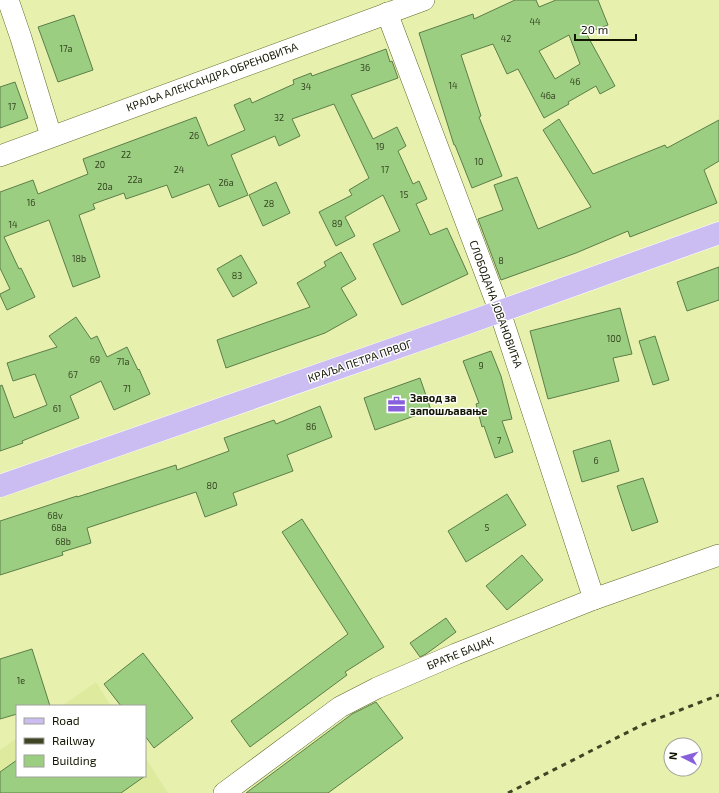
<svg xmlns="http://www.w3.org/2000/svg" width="719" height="793" viewBox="0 0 719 793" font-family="'Exo 2',sans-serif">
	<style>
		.built { fill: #deea9e }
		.building { fill: #9bce80; stroke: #5c7e49; fill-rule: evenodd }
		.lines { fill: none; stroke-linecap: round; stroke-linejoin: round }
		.minor-casing { stroke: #626a29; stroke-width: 22 }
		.major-casing { stroke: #fff; stroke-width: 23 }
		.minor { stroke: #fff; stroke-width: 21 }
		.major { stroke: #cbbcf2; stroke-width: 22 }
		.rail { stroke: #3f4425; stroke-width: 3; stroke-dasharray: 5 5; stroke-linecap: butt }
		.labels { text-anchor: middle; stroke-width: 3; stroke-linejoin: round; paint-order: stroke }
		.number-label { font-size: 9px; fill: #344320 }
		.street-label { font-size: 11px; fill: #121500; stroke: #fff }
		.poi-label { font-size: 11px; font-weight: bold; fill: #121500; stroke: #fff; text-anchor: start }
	</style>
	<rect width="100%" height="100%" fill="#e7f1ad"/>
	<g class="built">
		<path d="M96,682L111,706H62Z"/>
		<path d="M17,738V776H145V757L168,793H0V750Z"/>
	</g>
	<g class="building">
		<path d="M515,0H536L539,7L556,0H598L608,25L586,33L615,86L600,94L596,86L568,102L569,104L544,118L518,69L507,74L493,44L461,55L481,116L479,117L502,176L472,188L455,145H454L419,33L473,14L474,19ZM569,35L580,64L555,79L539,51Z"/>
		<path d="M74,15L93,70L58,82L38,27Z"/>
		<path d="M386,49L390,62L392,61L398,78L351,95L373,139L397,127L406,146L398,151L413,184L419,181L427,199L416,204L430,235L447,228L468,274L402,305L373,244L400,231L383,195L345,217L355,236L336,246L319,212L352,195L349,190L369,178L334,104L292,119L300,136L279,146L275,136L231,155L248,195L219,207L209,184L172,198L167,185L126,199L124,193L93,204L95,209L79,215L100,277L73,287L49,220L4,237L19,269L21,268L35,297L7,310L0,295V294L10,289L0,268V192L33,180L38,194L88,174L83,159L196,117L208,146L245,130L234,105L250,98L252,103L294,84L293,80L311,73L312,76Z"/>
		<path d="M15,82L28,118L0,128V87Z"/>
		<path d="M559,119L593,174L665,145L667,148L719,120V161L704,170L717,203L630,237L628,231L576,253L501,280L478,219L503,210L494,185L517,177L538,229L591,207L543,130Z"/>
		<path d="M276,182L290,213L263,226L249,195Z"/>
		<path d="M341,252L356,279L341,288L357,315L325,333L226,368L217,340L310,307L297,283L326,266L324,262Z"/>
		<path d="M241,255L257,283L233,297L217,269Z"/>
		<path d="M719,267V300L687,311L677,282Z"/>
		<path d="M620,308L632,354L613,358L619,381L548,399L530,331Z"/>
		<path d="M76,317L91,339L97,336L107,357L127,347L138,370L139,369L150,394L114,410L101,381L70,396L79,418L22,441L23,443L0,451V386L2,385L14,418L47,405L35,374L13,381L7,363L57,347L49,336Z"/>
		<path d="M655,336L669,380L653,385L639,341Z"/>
		<path d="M491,351L501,376L512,419L502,421L513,452L495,458L484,426L482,427L476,404L479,403L463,361Z"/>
		<path d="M420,378L431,410L375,430L364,398Z"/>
		<path d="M320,406L332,437L287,455L293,471L233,493L237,505L205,517L196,492L87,528L91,543L62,552L63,555L0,575V521L77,496V497L176,465L177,470L229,451L224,438L274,420L276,424Z"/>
		<path d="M610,440L619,471L582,482L573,451Z"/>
		<path d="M643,478L658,522L632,531L617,486Z"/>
		<path d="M507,494L526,525L466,562L448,531Z"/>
		<path d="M302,519L384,647L345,672L347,675L250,747L231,721L348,634L282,532Z"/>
		<path d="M522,555L543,580L507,610L486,586Z"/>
		<path d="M446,618L456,632L426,654L420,657L410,643Z"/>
		<path d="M32,649L50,706H17V714L0,719V659Z"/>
		<path d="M143,653L193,718L154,748L145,736V706H121L104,684Z"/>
		<path d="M376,702L403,738L328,793H246L352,714Z"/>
		<path d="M17,760V776H145L121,793H0V772Z"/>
	</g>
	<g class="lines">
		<defs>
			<g id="minor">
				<path d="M8,0L21,38L51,136"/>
				<path d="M387,13L500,312L594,599"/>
				<path d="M0,156L424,0"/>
				<path d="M224,793L340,707L377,688L456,654L594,599L719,555"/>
			</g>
			<path id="major" d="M0,486L459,326L719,233"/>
		</defs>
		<use href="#minor" class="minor-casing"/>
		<use href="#major" class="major-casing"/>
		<use href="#minor" class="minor"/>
		<use href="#major" class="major"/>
		<path class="rail" d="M508,793L644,724L719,695"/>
	</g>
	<defs>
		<symbol id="office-bare" viewBox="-9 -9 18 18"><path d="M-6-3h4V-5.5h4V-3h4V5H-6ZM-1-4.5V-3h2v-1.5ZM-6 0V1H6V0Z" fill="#8860db" stroke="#fff" stroke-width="2.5" paint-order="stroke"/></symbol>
	</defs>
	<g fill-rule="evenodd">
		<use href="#office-bare" x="384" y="392" width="25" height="25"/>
	</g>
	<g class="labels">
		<g class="number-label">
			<text x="535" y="25">44</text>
			<text x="506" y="42">42</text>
			<text x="66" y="52">17a</text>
			<text x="365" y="71">36</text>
			<text x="575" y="85">46</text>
			<text x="453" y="89">14</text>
			<text x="306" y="90">34</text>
			<text x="548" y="99">46a</text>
			<text x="12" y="110">17</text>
			<text x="279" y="121">32</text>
			<text x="194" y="139">26</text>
			<text x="380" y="150">19</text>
			<text x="126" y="158">22</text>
			<text x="479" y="165">10</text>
			<text x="100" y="168">20</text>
			<text x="179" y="173">24</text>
			<text x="385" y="173">17</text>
			<text x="135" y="183">22a</text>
			<text x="226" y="186">26a</text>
			<text x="105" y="190">20a</text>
			<text x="404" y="198">15</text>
			<text x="31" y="206">16</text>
			<text x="269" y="207">28</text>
			<text x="337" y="227">89</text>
			<text x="13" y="228">14</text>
			<text x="79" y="262">18b</text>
			<text x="501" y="264">8</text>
			<text x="237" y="279">83</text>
			<text x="614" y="342">100</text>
			<text x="95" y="363">69</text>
			<text x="123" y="365">71a</text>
			<text x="481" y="369">9</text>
			<text x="73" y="378">67</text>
			<text x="127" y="392">71</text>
			<text x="57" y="412">61</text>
			<text x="311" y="430">86</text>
			<text x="499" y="444">7</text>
			<text x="596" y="464">6</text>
			<text x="212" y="489">80</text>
			<text x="55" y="519">68v</text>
			<text x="59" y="531">68a</text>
			<text x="487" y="531">5</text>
			<text x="63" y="545">68b</text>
			<text x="21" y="684">1e</text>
		</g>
		<g class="street-label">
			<text transform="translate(212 77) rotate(-20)" y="4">КРАЉА АЛЕКСАНДРА ОБРЕНОВИЋА</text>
			<text transform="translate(496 304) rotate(70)" y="4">СЛОБОДАНА ЈОВАНОВИЋА</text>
			<text transform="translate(360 361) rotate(-19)" y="4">КРАЉА ПЕТРА ПРВОГ</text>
			<text transform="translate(460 653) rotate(-22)" y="4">БРАЋЕ БАЏАК</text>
		</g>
		<g class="poi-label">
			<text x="410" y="402">Завод за<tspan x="410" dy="13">запошљавање</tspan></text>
		</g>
	</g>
	<rect x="16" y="705" width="130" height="72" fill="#ffffff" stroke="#a0a199"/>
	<rect x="24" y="718" width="20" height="6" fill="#cbbcf2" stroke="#a0a199"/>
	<text x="52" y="725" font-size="12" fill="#121500">Road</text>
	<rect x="24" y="738" width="20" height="6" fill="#3f4425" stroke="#a0a199"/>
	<text x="52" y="745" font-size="12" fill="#121500">Railway</text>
	<rect x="24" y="755" width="20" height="12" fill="#9bce80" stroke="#a0a199"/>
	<text x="52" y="765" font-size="12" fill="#121500">Building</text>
	<g transform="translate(683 757) rotate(276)"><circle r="19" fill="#ffffff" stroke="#a0a199"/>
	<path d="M0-3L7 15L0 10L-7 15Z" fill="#8860db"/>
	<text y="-6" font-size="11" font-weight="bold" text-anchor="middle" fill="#121500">N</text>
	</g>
	<path d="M575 34v6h61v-6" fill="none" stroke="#121500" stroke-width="2"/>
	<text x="581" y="34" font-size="12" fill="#121500" stroke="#ffffff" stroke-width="3" paint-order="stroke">20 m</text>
</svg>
